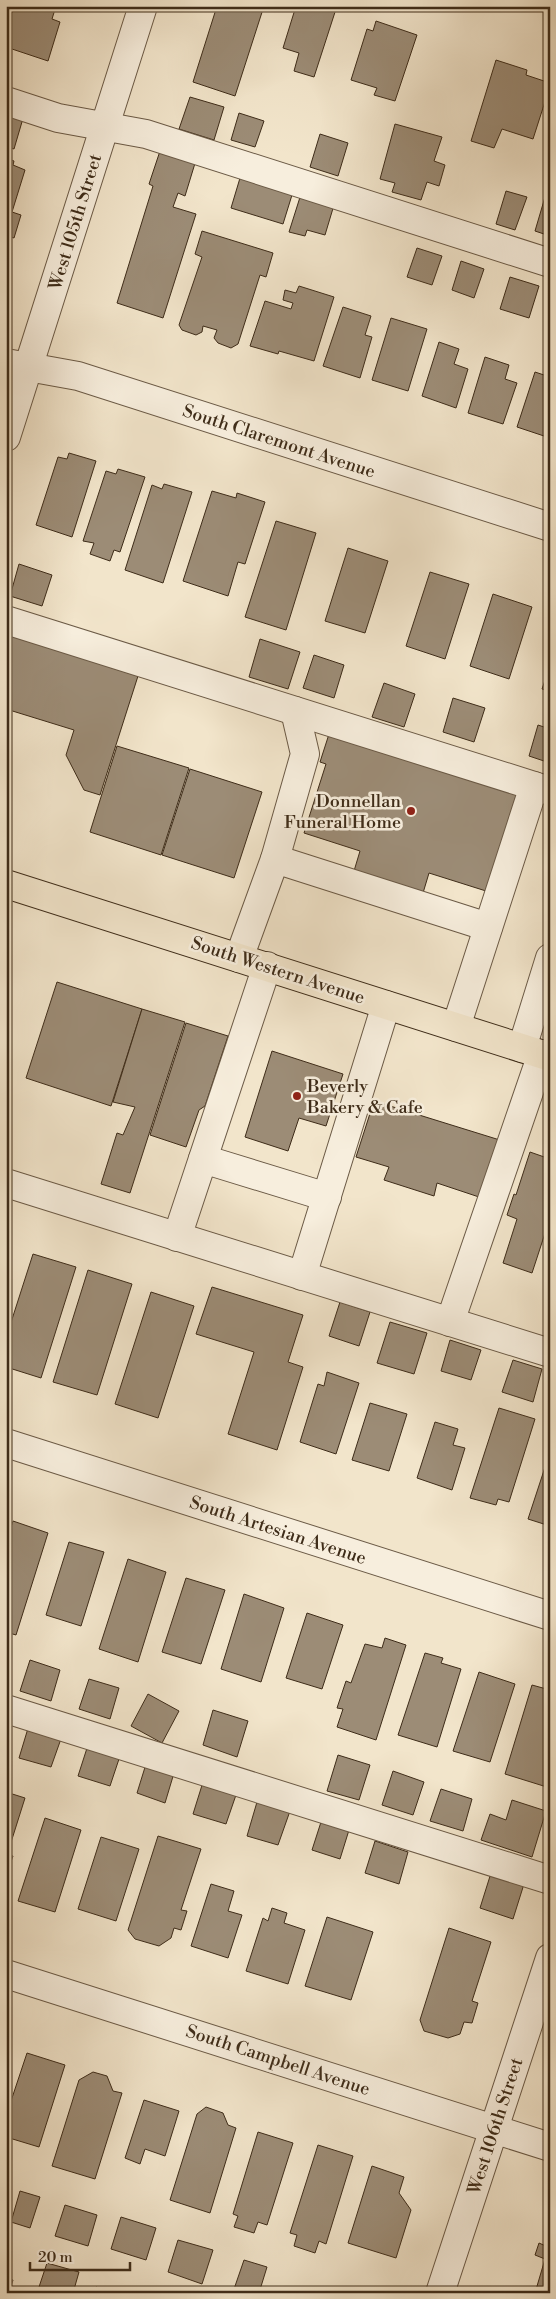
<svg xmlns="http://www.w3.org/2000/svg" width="556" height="2299" viewBox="0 0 556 2299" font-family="'Libre Bodoni',serif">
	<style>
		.building { fill: #9c8c76; stroke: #3e2c19 }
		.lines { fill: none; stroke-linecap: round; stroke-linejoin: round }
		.minor-casing { stroke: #6b5a46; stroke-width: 30 }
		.major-casing { stroke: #3e2c19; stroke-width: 30 }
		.minor { stroke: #f7eedd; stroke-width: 28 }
		.major { stroke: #f2e5cb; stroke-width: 28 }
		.poi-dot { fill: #8f2418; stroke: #f7eedd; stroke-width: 2 }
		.labels { text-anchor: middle; stroke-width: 5; stroke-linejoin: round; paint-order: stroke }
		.street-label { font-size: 18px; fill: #3e2c19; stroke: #f7eedd }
		.poi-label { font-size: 18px; fill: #3e2c19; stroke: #f7eedd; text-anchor: end }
	</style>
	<rect width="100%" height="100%" fill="#f2e5cb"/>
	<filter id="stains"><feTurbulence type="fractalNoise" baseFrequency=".004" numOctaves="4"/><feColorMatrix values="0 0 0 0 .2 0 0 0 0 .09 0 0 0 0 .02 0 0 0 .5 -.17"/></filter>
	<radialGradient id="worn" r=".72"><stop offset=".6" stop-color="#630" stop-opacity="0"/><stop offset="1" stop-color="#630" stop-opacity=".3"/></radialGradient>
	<g class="building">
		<path d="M6,6H56L52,19L60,22L48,61L6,47Z"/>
		<path d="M217,6H264L235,96L193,82Z"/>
		<path d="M296,6H328L336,9L314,77L294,71L299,53L283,48Z"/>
		<path d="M376,21L417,35L395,101L374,95L377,88L351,80L367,29L373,31Z"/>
		<path d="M496,60L527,70L526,75L550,83V86L533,139L502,129L494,148L471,141Z"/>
		<path d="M190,97L224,107L214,140L179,129Z"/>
		<path d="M6,109L24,115L14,149L6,146Z"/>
		<path d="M239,113L264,121L255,147L231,140Z"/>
		<path d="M395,124L442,137L434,161L445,165L439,186L427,182L421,200L392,192L395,183L380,179Z"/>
		<path d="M320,134L348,143L338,176L310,167Z"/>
		<path d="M161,148L196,160L185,196L178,193L173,207L196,214L163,318L117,303L153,186L149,184Z"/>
		<path d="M6,158L14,161L13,165L25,170L12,212L21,215L14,238L6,235Z"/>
		<path d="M240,178L292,195L283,224L231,208Z"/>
		<path d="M506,191L527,197L515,230L496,224Z"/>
		<path d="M301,194L334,205L325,235L307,230L305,236L289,232Z"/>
		<path d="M545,197L550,199V236L535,231Z"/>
		<path d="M202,231L273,253L266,277L260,275L238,344L231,348L218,343L214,338L217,330L203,326L202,332L196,335L182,330L179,325L202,257L195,254Z"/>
		<path d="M417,248L442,256L432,285L407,277Z"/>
		<path d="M461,261L484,269L474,298L452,290Z"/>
		<path d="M510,277L539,286L529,318L500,309Z"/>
		<path d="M299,286L334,297L314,361L279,351L278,354L250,346L265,301L291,309L293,303L283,300L285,290L296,293Z"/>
		<path d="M343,307L371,316L365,335L372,337L360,378L323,366Z"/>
		<path d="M391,318L427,329L408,391L372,380Z"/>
		<path d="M439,342L459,349L454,364L468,369L456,408L422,396Z"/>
		<path d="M485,357L509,365L505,379L517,383L503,424L468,413Z"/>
		<path d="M535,372L550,377V438L517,427Z"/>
		<path d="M69,453L96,461L72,537L36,525L58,457L67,459Z"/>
		<path d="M118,469L145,477L120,552L114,550L110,561L90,554L94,543L83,541L106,471L116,474Z"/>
		<path d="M164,484L192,492L163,583L125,570L152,485L162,489Z"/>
		<path d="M212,491L236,498L237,493L265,502L245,564L238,562L228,596L183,581Z"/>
		<path d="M276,521L316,533L286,630L245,617Z"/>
		<path d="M348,548L388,561L365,633L325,621Z"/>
		<path d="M19,564L52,575L42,606L10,596Z"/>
		<path d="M430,572L469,584L445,659L406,646Z"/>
		<path d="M493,594L532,607L509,679L470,666Z"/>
		<path d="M6,633L113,659L109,667L138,676L100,795L84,790L66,755L74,730L6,709Z"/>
		<path d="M260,639L300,652L288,689L249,677Z"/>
		<path d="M314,655L344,665L334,698L303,688Z"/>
		<path d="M550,666V691L542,689Z"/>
		<path d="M384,683L415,694L404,727L372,717Z"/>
		<path d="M453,698L485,708L474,742L443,732Z"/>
		<path d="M538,725L550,729V763L529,756Z"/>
		<path d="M330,731L518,790L486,891L429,873L423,893L354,871L360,851L304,833L326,764L320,762Z"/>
		<path d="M117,746L189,768L161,855L90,832Z"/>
		<path d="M190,769L262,792L234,878L162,855Z"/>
		<path d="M57,982L142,1009L111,1106L26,1078Z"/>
		<path d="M142,1009L185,1022L130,1193L101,1184L117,1133L123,1135L135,1107L113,1102Z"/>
		<path d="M186,1023L228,1036L205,1106L199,1110L186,1147L150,1135Z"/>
		<path d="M272,1051L343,1074L326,1126L299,1118L288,1151L245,1137Z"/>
		<path d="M374,1101L503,1141L485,1199L437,1183L434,1196L384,1180L389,1167L356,1157Z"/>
		<path d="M530,1152L550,1159V1218L532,1273L503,1263L517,1219L507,1215L514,1194L516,1195Z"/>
		<path d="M6,1223L11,1225L6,1242Z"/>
		<path d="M33,1254L76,1267L41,1378L6,1367V1338Z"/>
		<path d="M88,1270L132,1284L97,1395L53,1382Z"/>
		<path d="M212,1287L303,1315L288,1362L303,1367L277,1450L228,1434L254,1352L196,1334Z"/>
		<path d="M151,1292L194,1306L158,1418L115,1404Z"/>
		<path d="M340,1302L370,1312L359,1346L329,1336Z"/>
		<path d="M390,1322L427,1333L414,1374L377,1363Z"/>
		<path d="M450,1340L481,1350L471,1380L441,1371Z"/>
		<path d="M513,1360L542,1369L533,1402L502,1392Z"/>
		<path d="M327,1372L359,1383L336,1454L300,1442L318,1384L324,1386Z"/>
		<path d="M370,1403L407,1414L389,1471L352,1460Z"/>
		<path d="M499,1408L535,1419L509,1502L498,1499L496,1505L470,1498Z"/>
		<path d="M435,1422L458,1429L453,1445L465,1448L452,1490L417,1478Z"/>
		<path d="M550,1452V1526L528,1519Z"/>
		<path d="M13,1521L48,1533L16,1635L6,1632V1543Z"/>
		<path d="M69,1542L104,1552L81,1626L46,1615Z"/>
		<path d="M128,1559L166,1572L138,1662L99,1649Z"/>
		<path d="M186,1578L225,1590L201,1664L162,1652Z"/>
		<path d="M244,1594L284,1608L261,1682L221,1669Z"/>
		<path d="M307,1613L343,1625L322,1689L286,1678Z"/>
		<path d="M385,1638L406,1645L376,1740L337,1727L343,1709L337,1708L346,1681L351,1683L365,1644L382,1648Z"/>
		<path d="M425,1653L443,1658L441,1663L461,1669L437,1747L398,1735Z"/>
		<path d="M30,1660L60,1670L51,1701L20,1691Z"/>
		<path d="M479,1672L515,1684L490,1762L453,1751Z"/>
		<path d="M89,1679L119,1688L110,1719L79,1709Z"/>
		<path d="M532,1685L550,1690V1788L505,1774Z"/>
		<path d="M148,1694L179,1711L162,1743L131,1726Z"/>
		<path d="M213,1710L248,1721L237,1757L203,1745Z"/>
		<path d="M29,1725L62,1736L51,1767L19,1758Z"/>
		<path d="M88,1745L120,1756L110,1786L78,1776Z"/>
		<path d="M338,1755L370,1765L359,1800L327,1791Z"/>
		<path d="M146,1764L174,1773L165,1803L137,1793Z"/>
		<path d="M393,1771L424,1782L413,1815L382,1805Z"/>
		<path d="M203,1782L237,1792L226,1824L193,1814Z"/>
		<path d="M441,1789L472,1799L463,1831L430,1821Z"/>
		<path d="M6,1792L25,1798L7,1855L13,1856L8,1870L6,1869Z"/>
		<path d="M512,1800L546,1811L532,1857L481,1840L490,1814L506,1820Z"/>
		<path d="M257,1802L290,1811L278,1845L247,1836Z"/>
		<path d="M45,1818L81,1830L55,1912L18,1901Z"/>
		<path d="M321,1822L349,1830L340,1859L312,1850Z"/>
		<path d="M158,1836L201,1849L181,1910L187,1911L181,1930L174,1928L171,1938L159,1946L135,1939L128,1930Z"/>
		<path d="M101,1837L139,1849L116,1921L78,1909Z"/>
		<path d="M375,1841L408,1852L399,1884L365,1873Z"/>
		<path d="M491,1873L524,1884L513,1919L480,1908Z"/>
		<path d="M211,1884L234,1891L228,1911L242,1915L228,1958L191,1946Z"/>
		<path d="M272,1908L287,1913L284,1923L305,1930L288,1984L246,1971L263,1918L268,1921Z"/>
		<path d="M327,1917L373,1932L351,2000L305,1986Z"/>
		<path d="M449,1928L491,1942L472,2001L478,2003L472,2023L464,2022L460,2034L448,2038L424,2031L420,2020Z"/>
		<path d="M27,2053L65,2065L39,2147L6,2137V2116Z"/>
		<path d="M93,2072L107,2076L113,2091L122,2093L95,2179L52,2166L79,2080Z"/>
		<path d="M144,2100L179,2111L165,2156L145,2149L140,2164L125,2158Z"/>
		<path d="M206,2107L223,2113L228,2125L236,2128L210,2213L170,2200L197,2114Z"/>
		<path d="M258,2132L293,2143L267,2225L258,2222L254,2233L234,2227L238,2216L233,2214Z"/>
		<path d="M318,2145L353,2156L326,2244L319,2241L315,2253L294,2246L297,2235L290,2233Z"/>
		<path d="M372,2166L404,2177L399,2193L411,2210L396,2258L348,2243Z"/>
		<path d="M20,2191L40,2197L30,2228L11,2222Z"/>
		<path d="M65,2205L97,2215L88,2246L55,2236Z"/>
		<path d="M121,2217L156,2228L146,2260L111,2249Z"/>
		<path d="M178,2240L213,2250L202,2284L168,2272Z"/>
		<path d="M539,2243L548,2247L550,2243V2293H535L545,2259L535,2255Z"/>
		<path d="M244,2260L267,2267L259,2293L233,2292Z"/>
		<path d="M47,2263L79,2272L73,2293H37Z"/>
		<path d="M6,2277L13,2280L9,2293H6Z"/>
		<path d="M96,2287L113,2293H95Z"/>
	</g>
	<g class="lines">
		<defs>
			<g id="minor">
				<path d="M6,101L58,118L146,134L550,263"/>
				<path d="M6,363L78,376L550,527"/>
				<path d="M6,437L143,6"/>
				<path d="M6,620L550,791"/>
				<path d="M275,859L488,927"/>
				<path d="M239,958L275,859L305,754L295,711"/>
				<path d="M456,1027L534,786"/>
				<path d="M522,1048L550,958"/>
				<path d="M203,1159L327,1197"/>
				<path d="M6,1183L550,1353"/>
				<path d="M177,1237L267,966"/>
				<path d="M302,1276L386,1005"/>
				<path d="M450,1322L542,1054"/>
				<path d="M6,1443L550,1616"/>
				<path d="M6,1709L550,1880"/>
				<path d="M6,1974L550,2147"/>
				<path d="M440,2293L550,1958"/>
			</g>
			<path id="major" d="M6,884L550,1057"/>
		</defs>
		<use href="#minor" class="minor-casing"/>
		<use href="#major" class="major-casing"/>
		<use href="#minor" class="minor"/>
		<use href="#major" class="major"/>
	</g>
	<g class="poi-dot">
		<circle cx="411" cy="811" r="5"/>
		<circle cx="297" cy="1096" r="5"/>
	</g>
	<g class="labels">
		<g class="street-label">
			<text transform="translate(75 222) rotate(-73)" y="6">West 105th Street</text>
			<text transform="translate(279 441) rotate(18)" y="6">South Claremont Avenue</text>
			<text transform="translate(278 970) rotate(18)" y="6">South Western Avenue</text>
			<text transform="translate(278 1530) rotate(18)" y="6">South Artesian Avenue</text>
			<text transform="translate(278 2060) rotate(18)" y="6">South Campbell Avenue</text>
			<text transform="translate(495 2126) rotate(-72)" y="6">West 106th Street</text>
		</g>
		<g class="poi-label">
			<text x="401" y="807">Donnellan<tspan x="401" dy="21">Funeral Home</tspan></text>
			<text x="307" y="1092" text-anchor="start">Beverly<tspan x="307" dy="21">Bakery &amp; Cafe</tspan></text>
		</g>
	</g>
	<rect width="556" height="2299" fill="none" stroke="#f2e5cb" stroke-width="25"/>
	<rect x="8" y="8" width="541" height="2284" fill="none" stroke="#3e2c19" stroke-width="2.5"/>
	<rect x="12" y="12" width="531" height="2274" fill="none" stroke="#3e2c19"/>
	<path d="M30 2262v8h100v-8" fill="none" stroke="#3e2c19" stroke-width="2.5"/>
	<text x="38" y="2262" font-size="15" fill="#3e2c19" stroke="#f7eedd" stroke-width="4" paint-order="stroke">20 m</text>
	<rect width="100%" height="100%" filter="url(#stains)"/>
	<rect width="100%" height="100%" fill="url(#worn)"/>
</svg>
